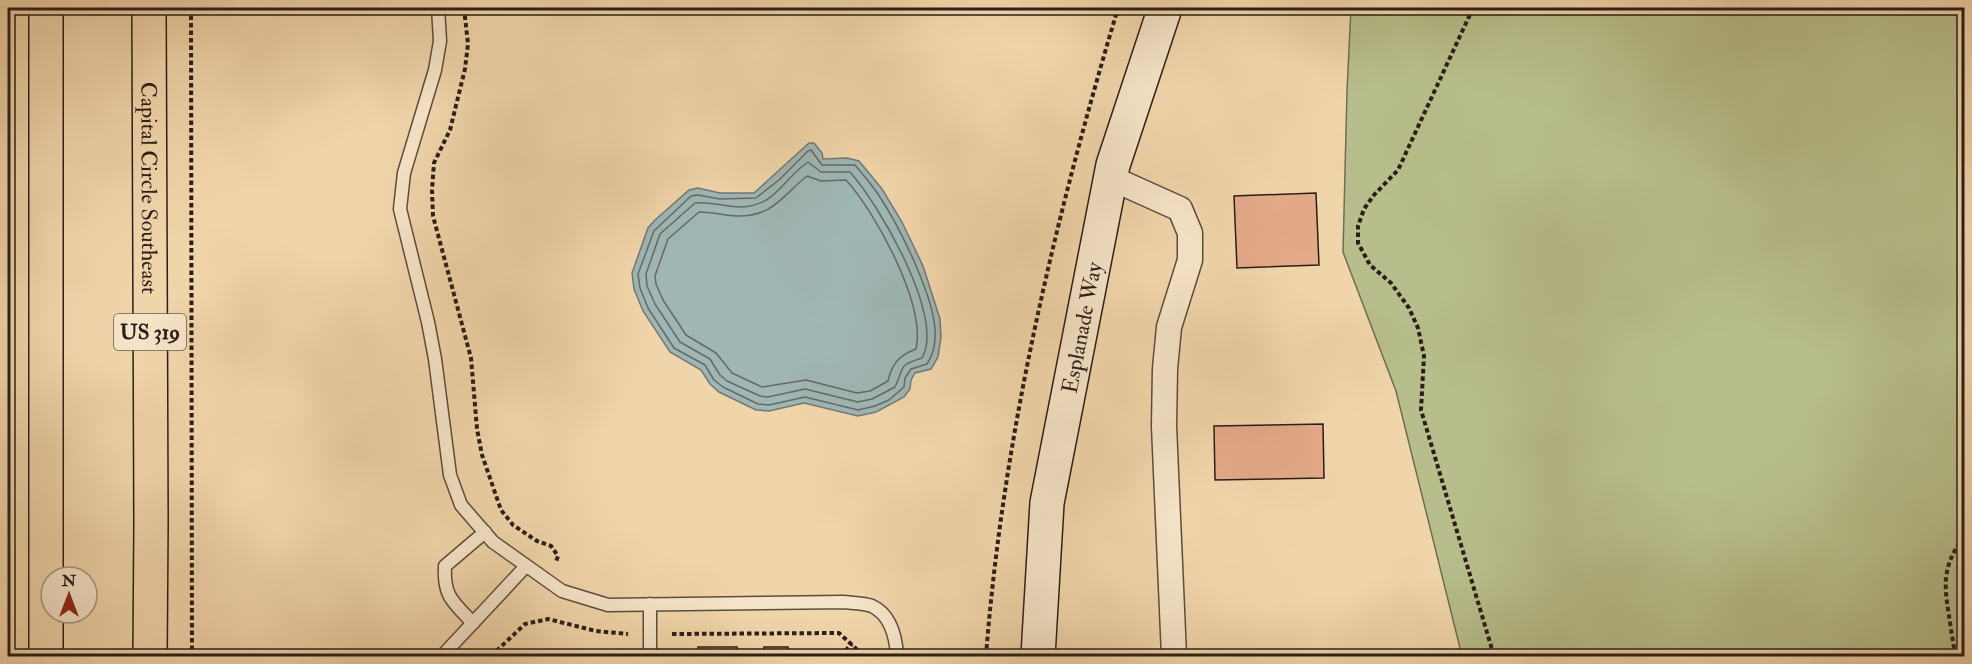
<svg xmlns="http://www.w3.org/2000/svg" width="1972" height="664" viewBox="0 0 1972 664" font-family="'IM FELL Double Pica',serif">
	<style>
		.green { fill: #b7be8b; stroke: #706e52; stroke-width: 1.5 }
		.water { fill: #9fb6b4; stroke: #707976; stroke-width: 1.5 }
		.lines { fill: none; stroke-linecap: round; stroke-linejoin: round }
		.shore { stroke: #646a67; stroke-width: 1.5 }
		.building { fill: #e3a989; stroke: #2a1e1a; stroke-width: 1.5 }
		.lane-casing { stroke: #5c4c3e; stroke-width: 15 }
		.street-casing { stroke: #5c4c3e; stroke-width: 27 }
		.secondary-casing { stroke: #2a1e1a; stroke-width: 36 }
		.primary-casing { stroke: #2a1e1a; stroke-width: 36 }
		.path { stroke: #2a1e1a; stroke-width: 4; stroke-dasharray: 4.5 3; stroke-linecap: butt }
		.lane { stroke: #f6e4c8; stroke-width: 12 }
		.street { stroke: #f6e4c8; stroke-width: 24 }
		.secondary { stroke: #f6e4c8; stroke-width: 33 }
		.primary { stroke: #f1d5aa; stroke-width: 33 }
		.labels { text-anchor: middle; stroke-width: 4.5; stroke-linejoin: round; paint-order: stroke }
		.shield { fill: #f6e4c8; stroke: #67594e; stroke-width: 1.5 }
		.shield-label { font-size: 21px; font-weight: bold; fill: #2a1e1a }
		.street-label { font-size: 22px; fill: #2a1e1a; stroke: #f6e4c8 }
	</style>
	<rect width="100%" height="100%" fill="#f1d5aa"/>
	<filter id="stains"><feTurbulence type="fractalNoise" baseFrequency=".00333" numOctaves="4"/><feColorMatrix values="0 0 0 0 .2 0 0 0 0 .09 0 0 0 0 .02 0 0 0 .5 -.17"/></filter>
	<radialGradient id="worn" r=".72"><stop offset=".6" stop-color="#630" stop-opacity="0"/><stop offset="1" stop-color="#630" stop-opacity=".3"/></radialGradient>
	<path class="green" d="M1351,8H1964V656H1462L1396,391L1343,252L1347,91Z"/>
	<path class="water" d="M809,143H814L822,153L823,159L847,158L859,161L882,189L902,222L923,266L940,319L941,337L938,357L931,369L915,373L911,380L910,389L904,397L876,412L858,416L804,403L769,411L756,410L719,392L710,384L701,370L670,352L643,311L634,289L632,273L648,228L654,221L689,190L698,188L720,193H754Z"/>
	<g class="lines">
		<g class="shore">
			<path d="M811,150L822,165H855C863,174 871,184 878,194C898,224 938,302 935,338C935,347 932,356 927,364L911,369L905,378L904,387L889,400L875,406L858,410L805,397L769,405L758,404L723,387L714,380L705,365L674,348L648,308L640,288L638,274L654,231L691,196L698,195L720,199L756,198L779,180L808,151Z"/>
			<path d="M808,162L821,172H850C878,203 946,318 922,358C897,366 905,366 895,387L872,399L858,402L805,389L768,397L760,396L727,381L720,375L710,359L680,342L655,304L647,286L646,274L660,234L695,203C707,201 727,207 741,207C776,206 783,179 808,162Z"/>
			<path d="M807,176L821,181L846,180C876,213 926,305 916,349C900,355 892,363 888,381L870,391L857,393L806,380L762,387L732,373L716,353L686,335L663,300L656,284L655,276L668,239L699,212C711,212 724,215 736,216C773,217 782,196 807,176Z"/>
		</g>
	</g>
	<g class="building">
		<path d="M1316,193L1319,265L1237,268L1234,196Z"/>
		<path d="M1323,424L1324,478L1215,480L1214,426Z"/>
		<path d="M698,647H737V650H749V656H698Z"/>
		<path d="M764,647H788V650L816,651V656H764Z"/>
	</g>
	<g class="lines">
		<defs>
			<g id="lane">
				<path d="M438,8L440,41L435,70L404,173L400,209L428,322L435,359L450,475L461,505L493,542L562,591L608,605L843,602C852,603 865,603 872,606C891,615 896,638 897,656"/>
				<path d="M650,604V656"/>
				<path d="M473,623C453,602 443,596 445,566L485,532"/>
				<path d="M442,656L526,566"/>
			</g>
			<path id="street" d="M1111,178L1180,209L1190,233V260L1169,327L1165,369L1164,426L1174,656"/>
			<g id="secondary">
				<path id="s1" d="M1038,656L1047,503L1113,165L1165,8"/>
			</g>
			<g id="primary">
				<path d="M46,8V656"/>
				<path id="s2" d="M149,8L151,523L150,656"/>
			</g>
		</defs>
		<use href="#lane" class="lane-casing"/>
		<use href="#street" class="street-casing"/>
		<use href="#secondary" class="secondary-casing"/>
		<use href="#primary" class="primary-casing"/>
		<g class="path">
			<path d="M191,8L192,656"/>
			<path d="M464,8L468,44L465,69L450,130L434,163L432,190L433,216L471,358L477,429L482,455L501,510L513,525L537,541L551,546L558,556L556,562"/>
			<path d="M1473,8L1398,170L1374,195L1364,209L1358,226V243L1370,265L1391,283L1409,308L1418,328L1424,356L1421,410L1494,656"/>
			<path d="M672,634L839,633L864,656"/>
			<path d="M491,656L525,624L548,619L596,631L628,634"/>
			<path d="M840,656L852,644"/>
			<path d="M986,656C1003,436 1055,219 1118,8"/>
			<path d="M1954,656C1955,647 1952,638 1951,629C1945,588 1939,571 1964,536"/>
		</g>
		<use href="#lane" class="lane"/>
		<use href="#street" class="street"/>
		<use href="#secondary" class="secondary"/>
		<use href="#primary" class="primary"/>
	</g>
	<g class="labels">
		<rect class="shield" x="114" y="314" width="72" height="36" rx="4.5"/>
		<g class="shield-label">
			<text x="150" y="339">US 319</text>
		</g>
		<g class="street-label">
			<text dy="8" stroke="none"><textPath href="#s2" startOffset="180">Capital Circle Southeast</textPath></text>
			<text dy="8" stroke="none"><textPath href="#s1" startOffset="332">Esplanade Way</textPath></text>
		</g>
	</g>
	<rect width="1972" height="664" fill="none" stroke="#f1d5aa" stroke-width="30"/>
	<rect x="9" y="9" width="1954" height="646" fill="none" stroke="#2a1e1a" stroke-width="3"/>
	<rect x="15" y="15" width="1942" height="634" fill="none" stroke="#2a1e1a" stroke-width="1.5"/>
	<g transform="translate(69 595)"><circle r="28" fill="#f6e4c8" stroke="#a49582" stroke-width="1.5"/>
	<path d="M0-4.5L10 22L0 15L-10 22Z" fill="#8f2418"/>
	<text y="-9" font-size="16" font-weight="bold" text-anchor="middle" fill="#2a1e1a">N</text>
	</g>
	<rect width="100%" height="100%" filter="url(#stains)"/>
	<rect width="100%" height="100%" fill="url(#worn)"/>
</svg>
